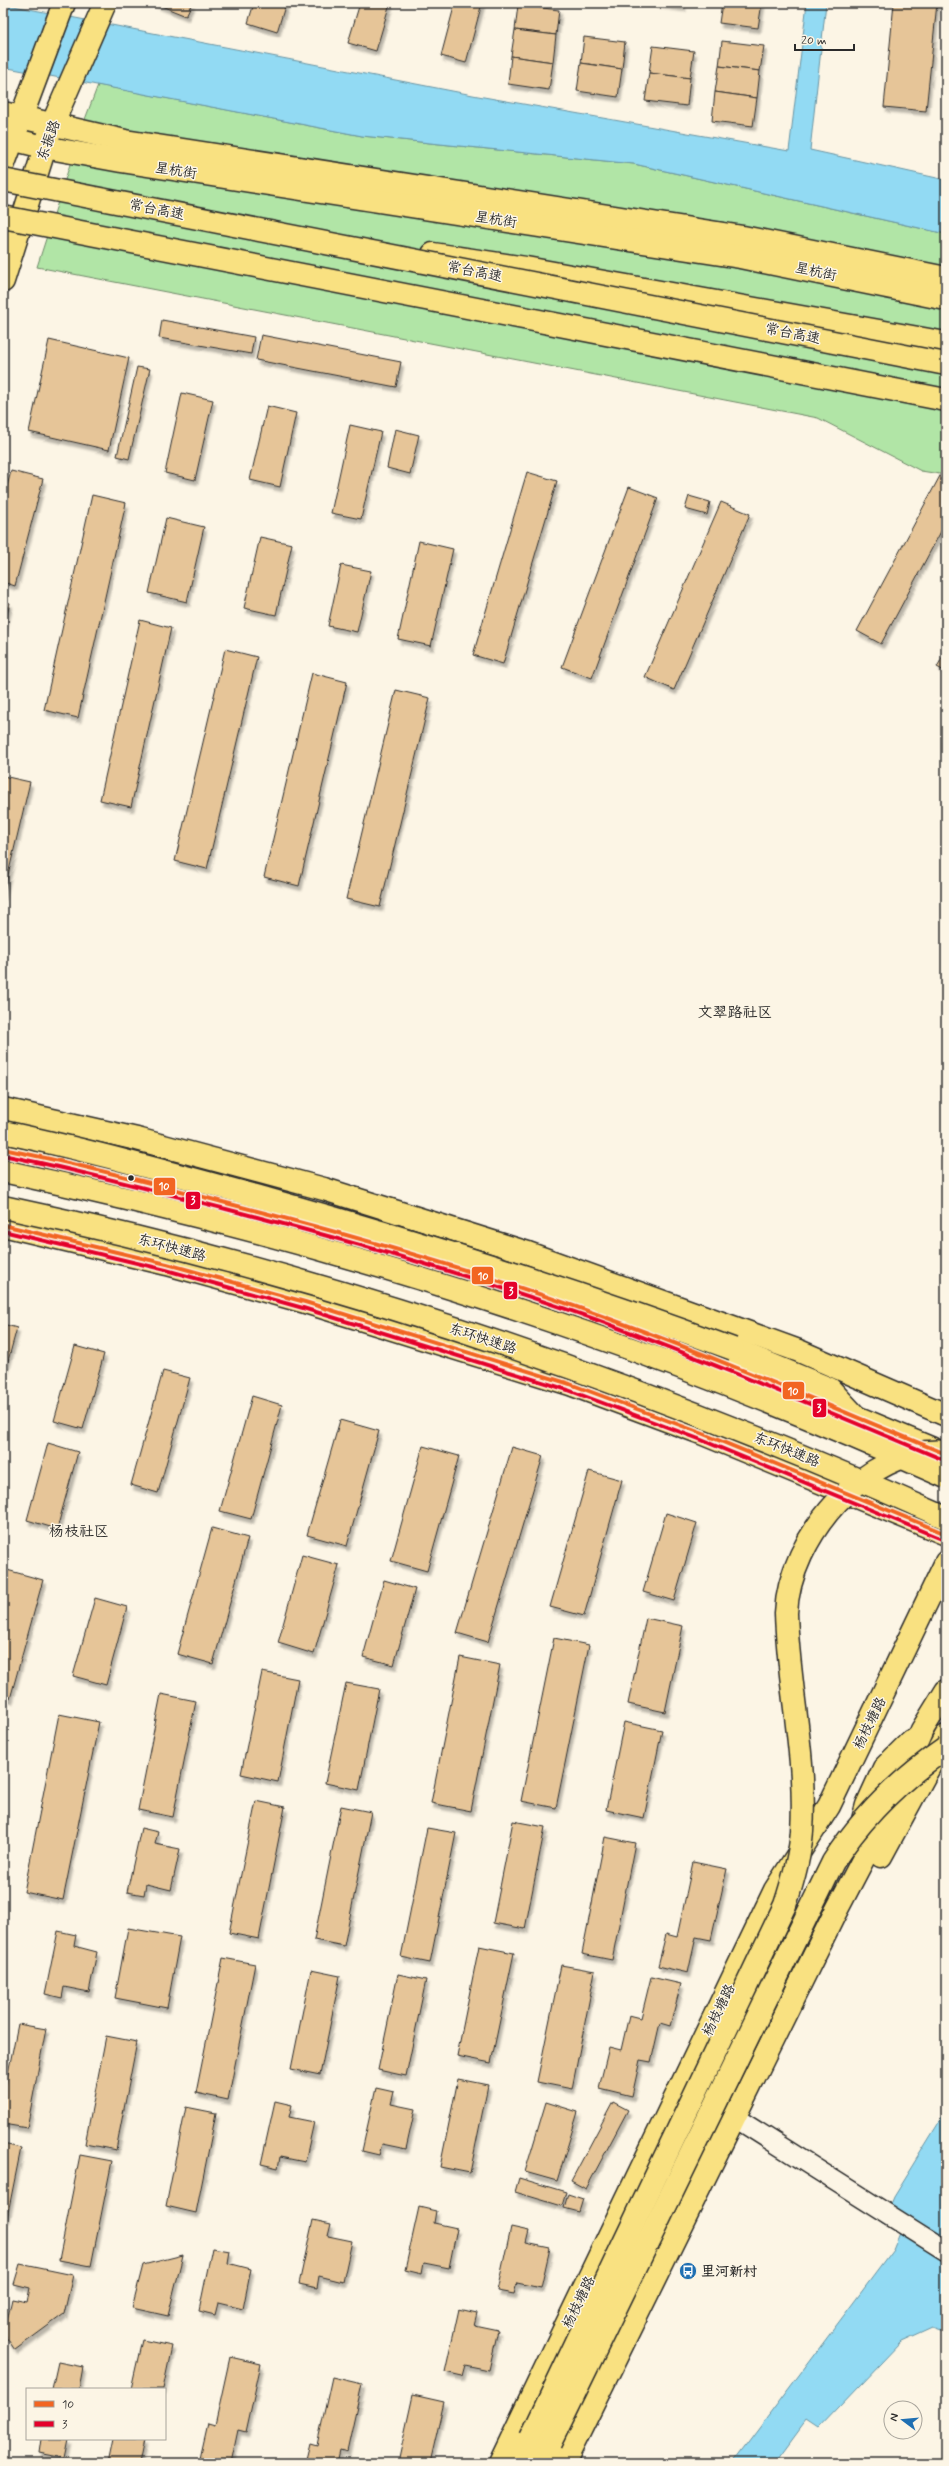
<svg xmlns="http://www.w3.org/2000/svg" width="949" height="2466" viewBox="0 0 949 2466" font-family="Mynerve,'LXGW WenKai TC',sans-serif">
	<style>
		.green { fill: #b1e5a6; stroke: #6e8868 }
		.water { fill: #92daf3; stroke: #6994a3 }
		.building { fill: #e6c598; stroke: #2b2b2b; filter: url(#shadow) }
		.lines { fill: none; stroke-linecap: round; stroke-linejoin: round }
		.minor-casing { stroke: #2b2b2b; stroke-width: 22 }
		.major-casing { stroke: #2b2b2b; stroke-width: 25 }
		.highway-casing { stroke: #2b2b2b; stroke-width: 25 }
		.minor { stroke: #fcf5e5; stroke-width: 19 }
		.major { stroke: #f9e181; stroke-width: 22 }
		.highway { stroke: #f9e181; stroke-width: 22 }
		.highway-bridge-casing { stroke: #2b2b2b; stroke-width: 25; stroke-linecap: butt }
		.highway-bridge { stroke: #f9e181; stroke-width: 22 }
		.bus-1-casing { stroke: #fcf5e5; stroke-width: 7 }
		.bus-2-casing { stroke: #fcf5e5; stroke-width: 7 }
		.bus-1 { stroke: #f26522; stroke-width: 4 }
		.bus-2 { stroke: #e4002b; stroke-width: 4 }
		.bus-dot { fill: #2b2b2b; stroke: #fcf5e5; stroke-width: 1.5 }
		.labels { text-anchor: middle; stroke-width: 3; stroke-linejoin: round; paint-order: stroke }
		.street-label { font-size: 14px; fill: #2b2b2b; stroke: #fcf5e5 }
		.poi-label { font-size: 14px; font-weight: bold; fill: #2b2b2b; stroke: #fcf5e5; text-anchor: start }
		.neighbourhood-label { font-size: 15px; fill: #2b2b2b; stroke: #fcf5e5 }
		.line-badge { stroke: #fcf5e5; stroke-width: 1.5 }
		.badge-label { font-size: 11px; text-anchor: middle; font-weight: bold; fill: #fff }
	</style>
	<defs>
		<filter id="shadow"><feDropShadow dx="2.5" dy="4.5" stdDeviation="1" flood-color="#0004"/></filter>
	</defs>
	<rect width="100%" height="100%" fill="#fcf5e5"/>
	<filter id="ink" filterUnits="userSpaceOnUse"><feTurbulence type="fractalNoise" baseFrequency=".025" numOctaves="2"/><feDisplacementMap in="SourceGraphic" scale="8" xChannelSelector="R" yChannelSelector="G"/><feConvolveMatrix kernelMatrix="1 2 1 2 8 2 1 2 1" color-interpolation-filters="sRGB"/></filter>
	<g filter="url(#ink)">
		<path class="green" d="M98,85L362,136L634,164L946,234V475L921,471L818,418L37,267L81,130Z"/>
		<g class="water">
			<path d="M807,3H826L810,150L946,180V234L634,164L362,136L3,67V4L478,96L789,151Z"/>
			<path d="M946,2111V2333L932,2328L901,2342L818,2429L806,2421L775,2463H733L893,2250L900,2233L882,2223L893,2197Z"/>
		</g>
		<g class="building">
			<path d="M154,3H192L186,16Z"/>
			<path d="M254,3H286L277,32L248,23Z"/>
			<path d="M360,3H390L376,51L348,43Z"/>
			<path d="M455,3H482L466,63L441,56Z"/>
			<path d="M654,3H683V7Z"/>
			<path d="M722,3H762L758,28L719,23Z"/>
			<path d="M894,3H937L926,111L884,107Z"/>
			<path d="M518,5L559,10L556,35L515,30Z"/>
			<path d="M515,30L556,35L553,62L511,56Z"/>
			<path d="M584,37L625,42L622,69L581,63Z"/>
			<path d="M722,41L764,46L760,71L719,66Z"/>
			<path d="M653,46L694,51L690,78L649,73Z"/>
			<path d="M511,56L553,62L549,90L508,84Z"/>
			<path d="M581,63L622,69L618,97L577,91Z"/>
			<path d="M719,66L760,71L757,98L715,92Z"/>
			<path d="M649,73L690,78L687,106L645,101Z"/>
			<path d="M715,92L757,98L753,126L712,121Z"/>
			<path d="M162,320L254,337L251,354L159,338Z"/>
			<path d="M261,335L401,362L396,387L256,360Z"/>
			<path d="M49,340L129,358L109,450L29,432Z"/>
			<path d="M137,367L150,369L129,459L117,456Z"/>
			<path d="M182,393L213,400L195,480L165,473Z"/>
			<path d="M267,406L296,413L280,487L250,480Z"/>
			<path d="M350,425L381,432L361,519L331,513Z"/>
			<path d="M395,429L419,435L410,474L387,468Z"/>
			<path d="M11,471L43,479L15,586L3,582V502Z"/>
			<path d="M527,472L557,481L503,664L473,655Z"/>
			<path d="M941,474L946,477V522L881,644L857,631Z"/>
			<path d="M629,487L658,498L592,678L562,667Z"/>
			<path d="M92,495L126,503L78,718L44,710Z"/>
			<path d="M689,496L710,502L707,515L685,509Z"/>
			<path d="M721,502L750,514L674,690L645,677Z"/>
			<path d="M166,518L204,527L187,602L149,593Z"/>
			<path d="M260,537L292,544L276,615L244,608Z"/>
			<path d="M419,541L453,549L431,646L398,639Z"/>
			<path d="M341,565L371,571L357,632L328,626Z"/>
			<path d="M3,601L10,603L3,631Z"/>
			<path d="M140,620L171,628L131,807L100,800Z"/>
			<path d="M225,649L257,657L207,869L175,861Z"/>
			<path d="M946,651V672L937,667Z"/>
			<path d="M312,673L347,682L299,886L264,877Z"/>
			<path d="M396,690L430,698L380,907L346,899Z"/>
			<path d="M3,776L30,782L3,896Z"/>
			<path d="M3,1324L17,1328L3,1379Z"/>
			<path d="M75,1346L104,1354L83,1429L54,1421Z"/>
			<path d="M163,1371L190,1378L158,1493L131,1485Z"/>
			<path d="M252,1396L282,1405L251,1519L220,1511Z"/>
			<path d="M340,1420L379,1431L347,1546L307,1535Z"/>
			<path d="M48,1443L78,1452L57,1529L27,1520Z"/>
			<path d="M423,1446L459,1456L427,1571L391,1561Z"/>
			<path d="M512,1447L543,1456L488,1642L457,1633Z"/>
			<path d="M589,1471L622,1480L584,1616L550,1607Z"/>
			<path d="M666,1513L697,1523L674,1601L643,1592Z"/>
			<path d="M212,1528L248,1538L213,1664L177,1654Z"/>
			<path d="M302,1555L339,1565L314,1654L278,1643Z"/>
			<path d="M7,1570L43,1580L10,1699L3,1697V1586Z"/>
			<path d="M384,1580L415,1589L394,1665L363,1657Z"/>
			<path d="M95,1598L127,1607L106,1685L73,1676Z"/>
			<path d="M646,1618L683,1626L665,1712L628,1704Z"/>
			<path d="M554,1638L589,1645L556,1808L521,1801Z"/>
			<path d="M460,1657L500,1665L471,1811L431,1803Z"/>
			<path d="M262,1672L298,1679L278,1782L241,1774Z"/>
			<path d="M346,1683L379,1689L359,1790L325,1783Z"/>
			<path d="M161,1694L196,1701L173,1817L138,1810Z"/>
			<path d="M59,1714L99,1722L63,1900L24,1892Z"/>
			<path d="M624,1722L662,1730L644,1818L606,1810Z"/>
			<path d="M256,1801L285,1807L259,1939L229,1933Z"/>
			<path d="M341,1806L371,1812L344,1946L314,1940Z"/>
			<path d="M513,1821L545,1827L525,1929L493,1923Z"/>
			<path d="M141,1828L158,1832L155,1844L180,1849L171,1890L146,1884L144,1895L127,1892Z"/>
			<path d="M427,1828L456,1833L430,1963L401,1957Z"/>
			<path d="M605,1837L635,1843L612,1960L582,1954Z"/>
			<path d="M693,1862L727,1869L711,1940L696,1937L688,1973L658,1966L666,1934L677,1937Z"/>
			<path d="M128,1928L180,1937L167,2008L115,1998Z"/>
			<path d="M58,1931L76,1935L74,1946L97,1952L89,1992L64,1987L62,1998L45,1994Z"/>
			<path d="M479,1946L514,1953L491,2063L457,2056Z"/>
			<path d="M223,1958L255,1964L228,2100L196,2093Z"/>
			<path d="M561,1965L595,1971L572,2089L537,2082Z"/>
			<path d="M311,1970L340,1976L320,2075L291,2069Z"/>
			<path d="M398,1974L426,1980L406,2076L378,2070Z"/>
			<path d="M651,1977L681,1984L670,2026L660,2023L651,2062L640,2060L632,2096L599,2088L609,2047L621,2050L629,2015L641,2018Z"/>
			<path d="M18,2024L46,2029L27,2128L3,2124V2098Z"/>
			<path d="M106,2036L137,2042L116,2150L85,2144Z"/>
			<path d="M458,2079L488,2085L470,2173L440,2167Z"/>
			<path d="M376,2088L394,2092L391,2104L415,2109L406,2149L382,2144L379,2155L362,2151Z"/>
			<path d="M275,2101L292,2105L289,2117L314,2122L305,2162L280,2157L278,2168L261,2164Z"/>
			<path d="M546,2102L578,2112L557,2181L525,2172Z"/>
			<path d="M613,2102L628,2110L586,2189L571,2181Z"/>
			<path d="M186,2107L216,2113L196,2213L166,2206Z"/>
			<path d="M3,2144L21,2148L7,2218L3,2217Z"/>
			<path d="M80,2155L112,2161L91,2266L59,2260Z"/>
			<path d="M519,2178L566,2192L562,2206L515,2192Z"/>
			<path d="M568,2194L583,2199L579,2212L564,2208Z"/>
			<path d="M419,2207L436,2211L434,2223L457,2228L449,2268L424,2263L422,2274L405,2270Z"/>
			<path d="M313,2220L331,2224L328,2236L352,2241L343,2282L319,2276L317,2288L299,2284Z"/>
			<path d="M511,2227L529,2231L526,2243L550,2248L541,2288L517,2283L514,2294L497,2291Z"/>
			<path d="M212,2248L230,2251L228,2263L251,2269L243,2309L218,2303L215,2315L199,2311Z"/>
			<path d="M183,2255L168,2316L132,2308L143,2265Z"/>
			<path d="M20,2264L73,2275L64,2314L15,2350L4,2334L12,2299L27,2302L30,2288L14,2284Z"/>
			<path d="M459,2309L477,2313L474,2325L498,2330L489,2370L465,2365L462,2376L445,2372Z"/>
			<path d="M142,2340L172,2346L163,2389H131Z"/>
			<path d="M230,2357L261,2364L246,2432L238,2430L231,2463H199L208,2423L215,2425Z"/>
			<path d="M58,2362L83,2367L79,2389H52Z"/>
			<path d="M332,2377L362,2384L347,2452L340,2450L337,2463H305L310,2443L317,2445Z"/>
			<path d="M413,2395L444,2402L430,2463H391H398Z"/>
			<path d="M41,2439H68L64,2458L39,2453Z"/>
			<path d="M112,2439H144L139,2463H107Z"/>
		</g>
		<g class="lines">
			<defs>
				<path id="minor" d="M734,2117L946,2251"/>
				<g id="major">
					<path d="M3,113L125,141L743,237L946,278"/>
					<path d="M3,137L44,147L121,161L740,257L946,299"/>
					<path d="M3,166L64,3"/>
					<path d="M3,281L52,125L105,3"/>
					<path d="M3,1109L137,1139L324,1189L528,1253L799,1351L946,1415"/>
					<path d="M3,1149L48,1158C233,1203 417,1251 597,1314C714,1356 829,1406 945,1454"/>
					<path d="M3,1225L167,1264L305,1302L570,1384L701,1433L946,1534"/>
					<path d="M861,1827L867,1805L884,1768L911,1741"/>
					<path d="M881,1856L946,1736"/>
					<path d="M500,2463L775,1890L829,1806L946,1562"/>
					<path d="M564,2463L834,1915L879,1829L922,1730L946,1691"/>
				</g>
				<g id="highway">
					<path d="M433,254L526,268L946,343"/>
					<path d="M733,1349L830,1389L857,1418"/>
					<path d="M519,2463L531,2438"/>
					<path d="M541,2463L550,2443"/>
				</g>
			</defs>
			<use href="#minor" class="minor-casing"/>
			<use href="#major" class="major-casing"/>
			<use href="#highway" class="highway-casing"/>
			<use href="#minor" class="minor"/>
			<use href="#major" class="major"/>
			<use href="#highway" class="highway"/>
			<defs>
				<g id="highway-bridge">
					<path d="M3,180L946,364"/>
					<path d="M3,217L946,400"/>
					<path d="M3,1132C92,1151 179,1175 267,1199C424,1243 580,1292 733,1349"/>
					<path d="M3,1171C201,1213 398,1267 589,1334C710,1376 829,1425 946,1477"/>
					<path d="M3,1207C327,1275 644,1383 946,1518"/>
					<path d="M531,2438L785,1905C793,1881 800,1856 802,1831C807,1758 788,1685 786,1613C789,1538 866,1445 946,1452"/>
					<path d="M550,2443L833,1862C862,1817 902,1778 946,1748"/>
				</g>
			</defs>
			<use href="#highway-bridge" class="highway-bridge-casing"/>
			<use href="#highway-bridge" class="highway-bridge"/>
			<defs>
				<g id="bus-1">
					<path d="M3,1149C78,1164 152,1183 226,1203C352,1235 477,1271 599,1315C716,1357 831,1407 946,1454"/>
					<path d="M3,1225L167,1264L305,1302L570,1384L701,1433L946,1534"/>
				</g>
				<g id="bus-2">
					<path d="M3,1155C78,1170 152,1190 226,1209C351,1241 476,1277 597,1320C714,1363 829,1412 944,1460"/>
					<path d="M3,1231L166,1270L303,1308L568,1390L699,1439L944,1540"/>
				</g>
			</defs>
			<use href="#bus-1" class="bus-1-casing"/>
			<use href="#bus-2" class="bus-2-casing"/>
			<use href="#bus-1" class="bus-1"/>
			<use href="#bus-2" class="bus-2"/>
		</g>
	</g>
	<defs>
		<symbol id="bus-disc" viewBox="-11 -11 22 22"><circle r="9.5" fill="#1f6fb2" stroke="#fcf5e5"/><path d="M-5-6H5V4H4V6H2V4H-2V6H-4V4H-5ZM-3.5-4V0h7V-4ZM-3.5 1.2v1.5H-2V1.2ZM2 1.2v1.5H3.5V1.2Z" fill="#fff"/></symbol>
	</defs>
	<g fill-rule="evenodd">
		<use href="#bus-disc" x="678" y="2261" width="20" height="20"/>
	</g>
	<circle class="bus-dot" cx="131" cy="1178" r="3.5"/>
	<g class="labels">
		<g class="street-label">
			<text transform="translate(48 140) rotate(-70)" y="5">东振路</text>
			<text transform="translate(176 170) rotate(9)" y="5">星杭街</text>
			<text transform="translate(157 209) rotate(11)" y="5">常台高速</text>
			<text transform="translate(496 219) rotate(9)" y="5">星杭街</text>
			<text transform="translate(475 271) rotate(11)" y="5">常台高速</text>
			<text transform="translate(816 271) rotate(12)" y="5">星杭街</text>
			<text transform="translate(793 333) rotate(11)" y="5">常台高速</text>
			<text transform="translate(172 1247) rotate(15)" y="5">东环快速路</text>
			<text transform="translate(483 1338) rotate(18)" y="5">东环快速路</text>
			<text transform="translate(787 1449) rotate(22)" y="5">东环快速路</text>
			<text transform="translate(869 1723) rotate(-64)" y="5">杨枝塘路</text>
			<text transform="translate(718 2010) rotate(-64)" y="5">杨枝塘路</text>
			<text transform="translate(578 2302) rotate(-64)" y="5">杨枝塘路</text>
		</g>
		<g class="poi-label">
			<text x="701" y="2276">里河新村</text>
		</g>
		<g class="neighbourhood-label">
			<text x="735" y="1017">文翠路社区</text>
			<text x="79" y="1536">杨枝社区</text>
		</g>
	</g>
	<g class="line-badge">
		<rect x="153" y="1177" width="23" height="19" rx="4" fill="#f26522"/>
		<rect x="185" y="1191" width="16" height="19" rx="4" fill="#e4002b"/>
		<rect x="471" y="1266" width="23" height="19" rx="4" fill="#f26522"/>
		<rect x="503" y="1281" width="15" height="19" rx="4" fill="#e4002b"/>
		<rect x="782" y="1381" width="23" height="19" rx="4" fill="#f26522"/>
		<rect x="812" y="1398" width="15" height="20" rx="4" fill="#e4002b"/>
	</g>
	<g class="badge-label">
		<text x="164" y="1190">10</text>
		<text x="193" y="1204">3</text>
		<text x="483" y="1280">10</text>
		<text x="511" y="1295">3</text>
		<text x="793" y="1395">10</text>
		<text x="819" y="1412">3</text>
	</g>
	<rect width="949" height="2466" fill="none" stroke="#fcf5e5" stroke-width="16"/>
	<rect x="8" y="8" width="933" height="2450" fill="none" stroke="#2b2b2b" stroke-width="1.5" filter="url(#ink)"/>
	<rect x="26" y="2388" width="140" height="52" fill="#fcf5e5" stroke="#a8a49b"/>
	<rect x="34" y="2401" width="20" height="6" fill="#f26522" stroke="#a8a49b"/>
	<text x="62" y="2408" font-size="12" fill="#2b2b2b">10</text>
	<rect x="34" y="2421" width="20" height="6" fill="#e4002b" stroke="#a8a49b"/>
	<text x="62" y="2428" font-size="12" fill="#2b2b2b">3</text>
	<g transform="translate(903 2420) rotate(286)"><circle r="19" fill="#fcf5e5" stroke="#a8a49b"/>
	<path d="M0-3L7 15L0 10L-7 15Z" fill="#1f6fb2"/>
	<text y="-6" font-size="11" font-weight="bold" text-anchor="middle" fill="#2b2b2b">N</text>
	</g>
	<path d="M795 44v6h59v-6" fill="none" stroke="#2b2b2b" stroke-width="2"/>
	<text x="801" y="44" font-size="12" fill="#2b2b2b" stroke="#fcf5e5" stroke-width="3" paint-order="stroke">20 m</text>
</svg>
